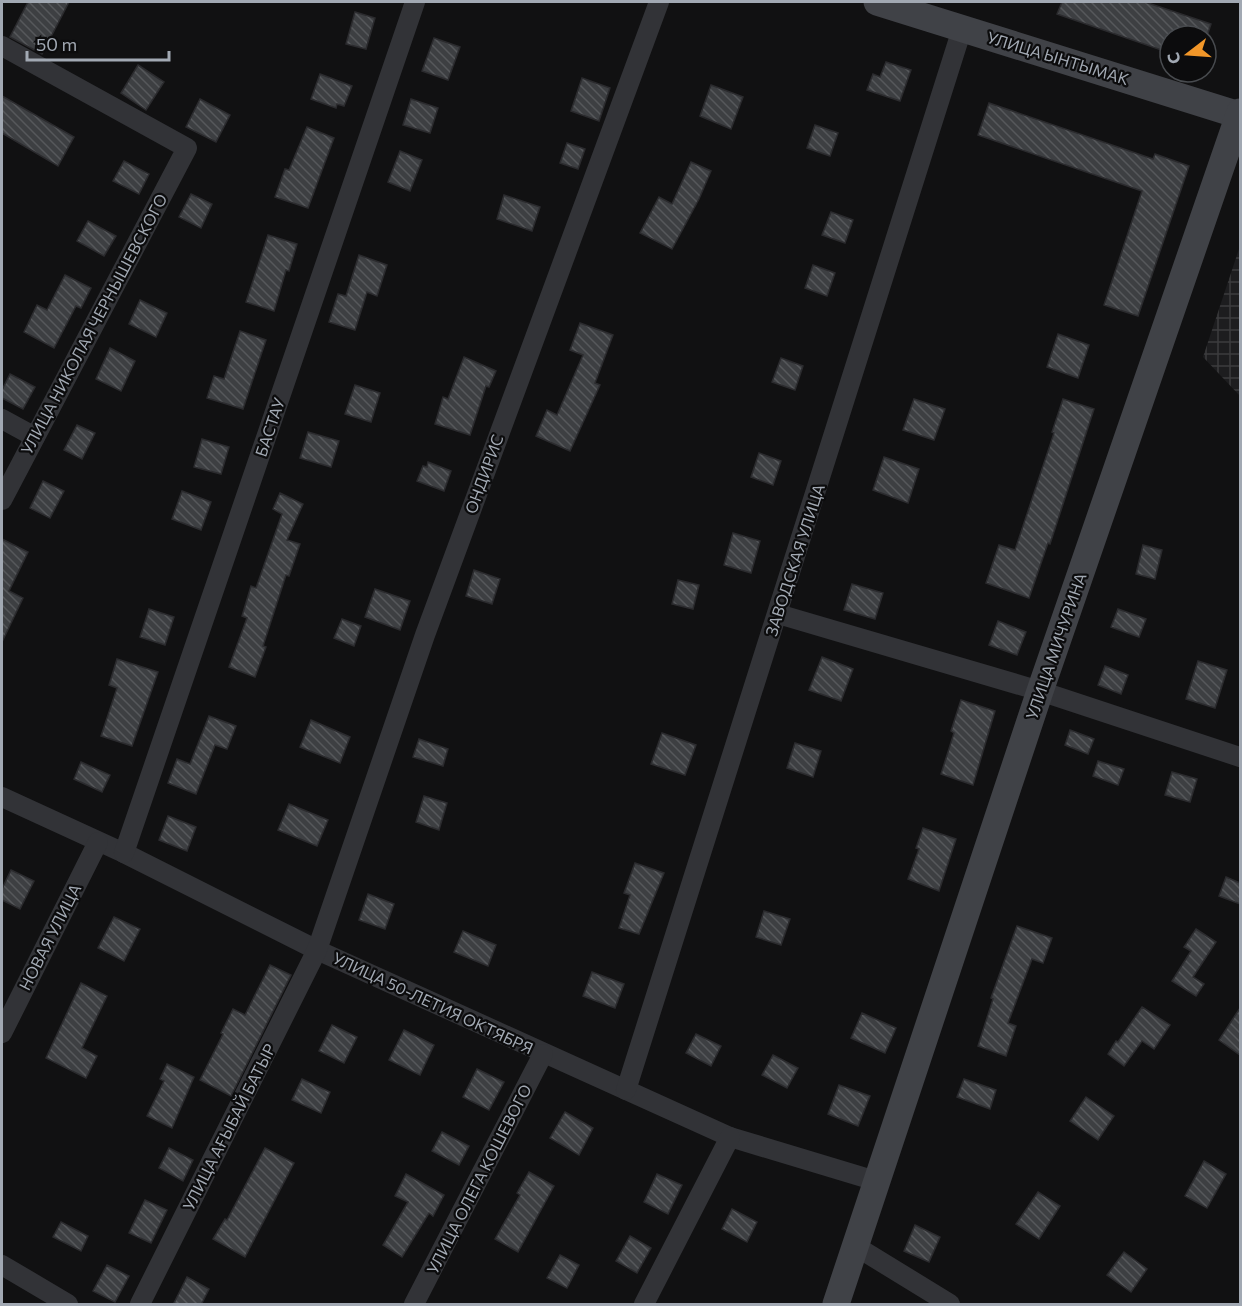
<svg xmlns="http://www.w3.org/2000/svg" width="1242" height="1306" viewBox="0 0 1242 1306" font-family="Commissioner,sans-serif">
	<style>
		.industrial { fill: url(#industrial-grid) }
		.building { fill: url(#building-back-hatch); stroke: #2b2b2e; stroke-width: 1.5 }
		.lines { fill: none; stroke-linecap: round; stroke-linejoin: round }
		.street { stroke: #323337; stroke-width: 20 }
		.secondary { stroke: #404247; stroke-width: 27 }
		.labels { text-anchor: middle; stroke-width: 4.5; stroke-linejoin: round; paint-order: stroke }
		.street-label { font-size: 16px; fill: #a2a9b3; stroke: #0c0c0d }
	</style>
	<defs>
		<pattern id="industrial-grid" width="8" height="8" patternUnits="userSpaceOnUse" patternTransform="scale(1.5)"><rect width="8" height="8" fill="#1d1d1f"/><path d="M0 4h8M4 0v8" fill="none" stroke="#3b3b3d"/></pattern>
		<pattern id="building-back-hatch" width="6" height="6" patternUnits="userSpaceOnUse" patternTransform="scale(1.5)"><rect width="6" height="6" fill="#3d3f42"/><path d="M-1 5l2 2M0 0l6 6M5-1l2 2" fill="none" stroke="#56585b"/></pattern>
	</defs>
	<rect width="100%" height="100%" fill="#111112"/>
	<path class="industrial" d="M1240,246V396L1203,357Z"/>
	<g class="building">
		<path d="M28,2H69L42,54L10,37Z"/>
		<path d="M1062,2H1145L1211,24L1207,36H1170V53L1057,14Z"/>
		<path d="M355,12L375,18L366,49L346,44Z"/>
		<path d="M434,38L460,47L448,80L422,71Z"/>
		<path d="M886,62L911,70L900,101L867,90L873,74L880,77Z"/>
		<path d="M138,65L164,82L146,110L121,93Z"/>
		<path d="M320,74L352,86L344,106L337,104L336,108L311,99Z"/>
		<path d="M582,78L610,88L599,121L571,111Z"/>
		<path d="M711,85L743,97L731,129L700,116Z"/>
		<path d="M2,96L74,137L58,166L2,133Z"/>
		<path d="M200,99L230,115L216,142L186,127Z"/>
		<path d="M411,99L438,108L430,133L403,125Z"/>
		<path d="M989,103L1153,159L1155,154L1189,166L1138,316L1104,305L1142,191L978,135Z"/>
		<path d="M815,125L838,133L830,156L807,148Z"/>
		<path d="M307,127L334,138L308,208L275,197L285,169L289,170Z"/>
		<path d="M567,143L585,149L578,169L560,163Z"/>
		<path d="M400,151L422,160L410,191L388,182Z"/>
		<path d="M124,161L149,174L139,194L113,181Z"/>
		<path d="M691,162L711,171L699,199L672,249L640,233L659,197L672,204Z"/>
		<path d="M191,194L212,204L201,228L179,217Z"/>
		<path d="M504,195L540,207L532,231L497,219Z"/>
		<path d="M831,212L853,220L845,243L822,235Z"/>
		<path d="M88,221L116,236L104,256L77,241Z"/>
		<path d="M268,235L297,244L289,271L286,270L274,311L246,302Z"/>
		<path d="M359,255L387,265L377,296L367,292L355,330L329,322L338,294L346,296Z"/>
		<path d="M813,265L835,273L827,296L805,288Z"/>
		<path d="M65,275L91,288L81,308L76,306L54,348L24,332L37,305L47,310Z"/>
		<path d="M140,300L167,313L156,337L129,324Z"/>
		<path d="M580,323L613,335L595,383L600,385L570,451L536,436L547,410L557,415L583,355L570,350Z"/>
		<path d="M240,331L266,340L243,409L207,398L214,376L224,379Z"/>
		<path d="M1058,334L1089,345L1078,378L1047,367Z"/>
		<path d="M110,348L135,361L121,391L96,379Z"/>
		<path d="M464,357L496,371L489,387L486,386L470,435L435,424L443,397L448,399Z"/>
		<path d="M781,358L803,366L795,390L772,382Z"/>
		<path d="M10,374L35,387L23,409L2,398V390Z"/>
		<path d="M355,385L380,393L371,422L345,414Z"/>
		<path d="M914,399L945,409L934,440L903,430Z"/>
		<path d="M1063,399L1094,409L1050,544L1048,543L1029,598L986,583L999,545L1015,550L1054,433L1052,432Z"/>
		<path d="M77,425L95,433L82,459L64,450Z"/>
		<path d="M308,432L339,441L331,467L300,458Z"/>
		<path d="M202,439L229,447L221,474L194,467Z"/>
		<path d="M759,453L781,461L773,485L751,477Z"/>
		<path d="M884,457L919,469L908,503L873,490Z"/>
		<path d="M428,462L451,471L444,491L417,481L423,466L427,467Z"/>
		<path d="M43,481L64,491L50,518L30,508Z"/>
		<path d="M182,491L211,502L201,530L172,519Z"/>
		<path d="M280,493L303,504L287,540L300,544L289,576L286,575L263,646L266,647L255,677L229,667L247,618L242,616L251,586L256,588L282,514L273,509Z"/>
		<path d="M733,533L760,541L751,573L724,565Z"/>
		<path d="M2,539L28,552L9,591L23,598L2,642Z"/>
		<path d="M1143,545L1162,550L1155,579L1136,574Z"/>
		<path d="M474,570L500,579L492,604L466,596Z"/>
		<path d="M678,580L699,585L693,609L672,604Z"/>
		<path d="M852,584L883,593L875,619L844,610Z"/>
		<path d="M375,589L410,601L400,630L365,617Z"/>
		<path d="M149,609L174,617L165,645L140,637Z"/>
		<path d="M1118,609L1146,619L1139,637L1111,627Z"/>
		<path d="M342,619L361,626L354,646L334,638Z"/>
		<path d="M998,621L1026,632L1017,655L989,645Z"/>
		<path d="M822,657L853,669L841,701L809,690Z"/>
		<path d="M117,659L158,672L132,746L101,736L117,688L109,685Z"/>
		<path d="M1198,661L1227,670L1215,708L1186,699Z"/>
		<path d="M1105,666L1128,675L1121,694L1098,685Z"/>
		<path d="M961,700L995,711L973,785L941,774L954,733L951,731Z"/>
		<path d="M209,716L236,726L227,749L215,745L196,794L168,783L177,759L190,764Z"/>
		<path d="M311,720L350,737L340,763L300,747Z"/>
		<path d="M1070,730L1094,739L1088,754L1065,745Z"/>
		<path d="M662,733L696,745L685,775L651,764Z"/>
		<path d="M419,739L448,749L443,766L413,757Z"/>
		<path d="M795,743L821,751L813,777L787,768Z"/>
		<path d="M1098,761L1124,769L1118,785L1093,776Z"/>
		<path d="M81,762L110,775L102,792L74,779Z"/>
		<path d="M1172,772L1197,779L1190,802L1165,795Z"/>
		<path d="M424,796L447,803L439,830L416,822Z"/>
		<path d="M289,804L328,820L317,846L278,830Z"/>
		<path d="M168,816L196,827L187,851L159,840Z"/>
		<path d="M923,828L956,839L939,891L908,879L919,849L916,848Z"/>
		<path d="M635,863L664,873L639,934L619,928L630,895L624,893Z"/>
		<path d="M11,870L34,881L20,909L2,900V889Z"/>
		<path d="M1226,877L1240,883V904L1219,896Z"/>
		<path d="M368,894L394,904L385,929L359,920Z"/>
		<path d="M764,911L790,919L781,945L756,937Z"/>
		<path d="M114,917L140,929L124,961L98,948Z"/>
		<path d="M1017,926L1052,938L1043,963L1032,959L1008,1023L1016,1026L1006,1056L978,1046L993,999L991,998Z"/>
		<path d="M1196,929L1216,942L1193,977L1204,984L1196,996L1172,981L1191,951L1184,947Z"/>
		<path d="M463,931L496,945L488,966L454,952Z"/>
		<path d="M270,965L291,975L231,1096L200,1080L223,1034L221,1033L233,1009L245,1015Z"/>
		<path d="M592,972L624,984L615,1008L583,996Z"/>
		<path d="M81,983L107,996L82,1048L97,1056L86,1078L46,1058Z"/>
		<path d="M1142,1007L1170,1025L1154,1049L1142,1041L1124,1066L1108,1054L1116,1041L1118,1042Z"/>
		<path d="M1240,1008V1055L1219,1040Z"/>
		<path d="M862,1013L896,1028L885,1053L851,1038Z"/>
		<path d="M332,1025L357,1037L344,1063L319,1051Z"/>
		<path d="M404,1030L434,1045L420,1075L389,1060Z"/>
		<path d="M696,1034L721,1046L711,1066L686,1053Z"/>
		<path d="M773,1055L798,1068L787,1088L762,1075Z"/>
		<path d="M167,1064L194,1077L172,1128L147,1116L164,1081L160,1079Z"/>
		<path d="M477,1069L504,1082L489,1110L463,1097Z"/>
		<path d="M302,1079L330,1092L321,1113L292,1100Z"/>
		<path d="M964,1079L996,1090L990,1109L957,1097Z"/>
		<path d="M839,1085L870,1096L858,1126L828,1114Z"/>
		<path d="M1086,1097L1114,1116L1098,1140L1070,1121Z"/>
		<path d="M565,1112L593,1128L579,1155L550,1138Z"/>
		<path d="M442,1132L469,1146L459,1165L432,1151Z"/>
		<path d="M169,1148L193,1160L183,1181L159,1168Z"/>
		<path d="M265,1148L294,1163L245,1257L213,1239L225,1219L227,1220Z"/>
		<path d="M1204,1161L1226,1174L1207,1208L1185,1196Z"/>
		<path d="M529,1172L554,1186L518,1252L495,1239L520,1195L517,1193Z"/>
		<path d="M406,1174L444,1195L433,1216L429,1213L402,1257L383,1245L408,1202L395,1196Z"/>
		<path d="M657,1174L682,1185L668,1214L644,1202Z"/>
		<path d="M1038,1192L1060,1206L1039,1239L1016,1224Z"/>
		<path d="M145,1200L167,1210L151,1243L129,1233Z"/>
		<path d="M732,1209L757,1222L747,1242L722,1229Z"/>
		<path d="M61,1222L88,1236L81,1251L53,1237Z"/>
		<path d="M915,1225L940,1237L929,1262L904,1251Z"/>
		<path d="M630,1236L651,1248L637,1273L616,1261Z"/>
		<path d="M1124,1252L1147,1269L1131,1292L1107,1275Z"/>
		<path d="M560,1255L579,1265L567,1288L547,1278Z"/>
		<path d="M107,1265L129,1276L115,1302L93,1291Z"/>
		<path d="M187,1277L209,1289L201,1305H173Z"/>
	</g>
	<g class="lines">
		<g class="street">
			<path d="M2,46L187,148L2,500"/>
			<path d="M2,419L35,437"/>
			<path d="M778,614L1040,691L1240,757"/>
			<path d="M2,797L124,853L317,950L730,1137L876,1181"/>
			<path d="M124,853L415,2"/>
			<path d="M2,1033L98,842"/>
			<path d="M626,1090L962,29"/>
			<path d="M857,1247L950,1304"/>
			<path d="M2,1265L68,1304"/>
			<path d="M140,1304L317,950L425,635L659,2"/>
			<path d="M414,1304L543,1054"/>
			<path d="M644,1304L730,1137"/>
		</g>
		<g class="secondary">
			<path d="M877,2L1239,115"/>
			<path d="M836,1304L1040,691L1240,112"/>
		</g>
	</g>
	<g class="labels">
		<g class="street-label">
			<text transform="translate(1058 58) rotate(17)" y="6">УЛИЦА ЫНТЫМАК</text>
			<text transform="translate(94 324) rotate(-62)" y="6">УЛИЦА НИКОЛАЯ ЧЕРНЫШЕВСКОГО</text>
			<text transform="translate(270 427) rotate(-71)" y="6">БАСТАУ</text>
			<text transform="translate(484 474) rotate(-70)" y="6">ОНДИРИС</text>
			<text transform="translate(795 560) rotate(-72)" y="6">ЗАВОДСКАЯ УЛИЦА</text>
			<text transform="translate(1056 646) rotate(-71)" y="6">УЛИЦА МИЧУРИНА</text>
			<text transform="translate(50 937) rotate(-63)" y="6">НОВАЯ УЛИЦА</text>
			<text transform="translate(433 1003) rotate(25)" y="6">УЛИЦА 50-ЛЕТИЯ ОКТЯБРЯ</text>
			<text transform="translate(229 1127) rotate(-63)" y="6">УЛИЦА АҒЫБАЙ БАТЫР</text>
			<text transform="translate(479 1179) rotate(-63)" y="6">УЛИЦА ОЛЕГА КОШЕВОГО</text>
		</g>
	</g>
	<rect width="1242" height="1306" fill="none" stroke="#a2a9b3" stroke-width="6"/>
	<g transform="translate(1188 54) rotate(253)"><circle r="28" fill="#0c0c0d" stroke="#484b4f" stroke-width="1.5"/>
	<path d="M0-4.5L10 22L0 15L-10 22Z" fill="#f29729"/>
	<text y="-9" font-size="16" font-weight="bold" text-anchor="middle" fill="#a2a9b3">С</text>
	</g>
	<path d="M27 51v9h142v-9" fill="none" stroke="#a2a9b3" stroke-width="3"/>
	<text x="36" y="51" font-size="18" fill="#a2a9b3" stroke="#0c0c0d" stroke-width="4.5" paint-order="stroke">50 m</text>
</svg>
